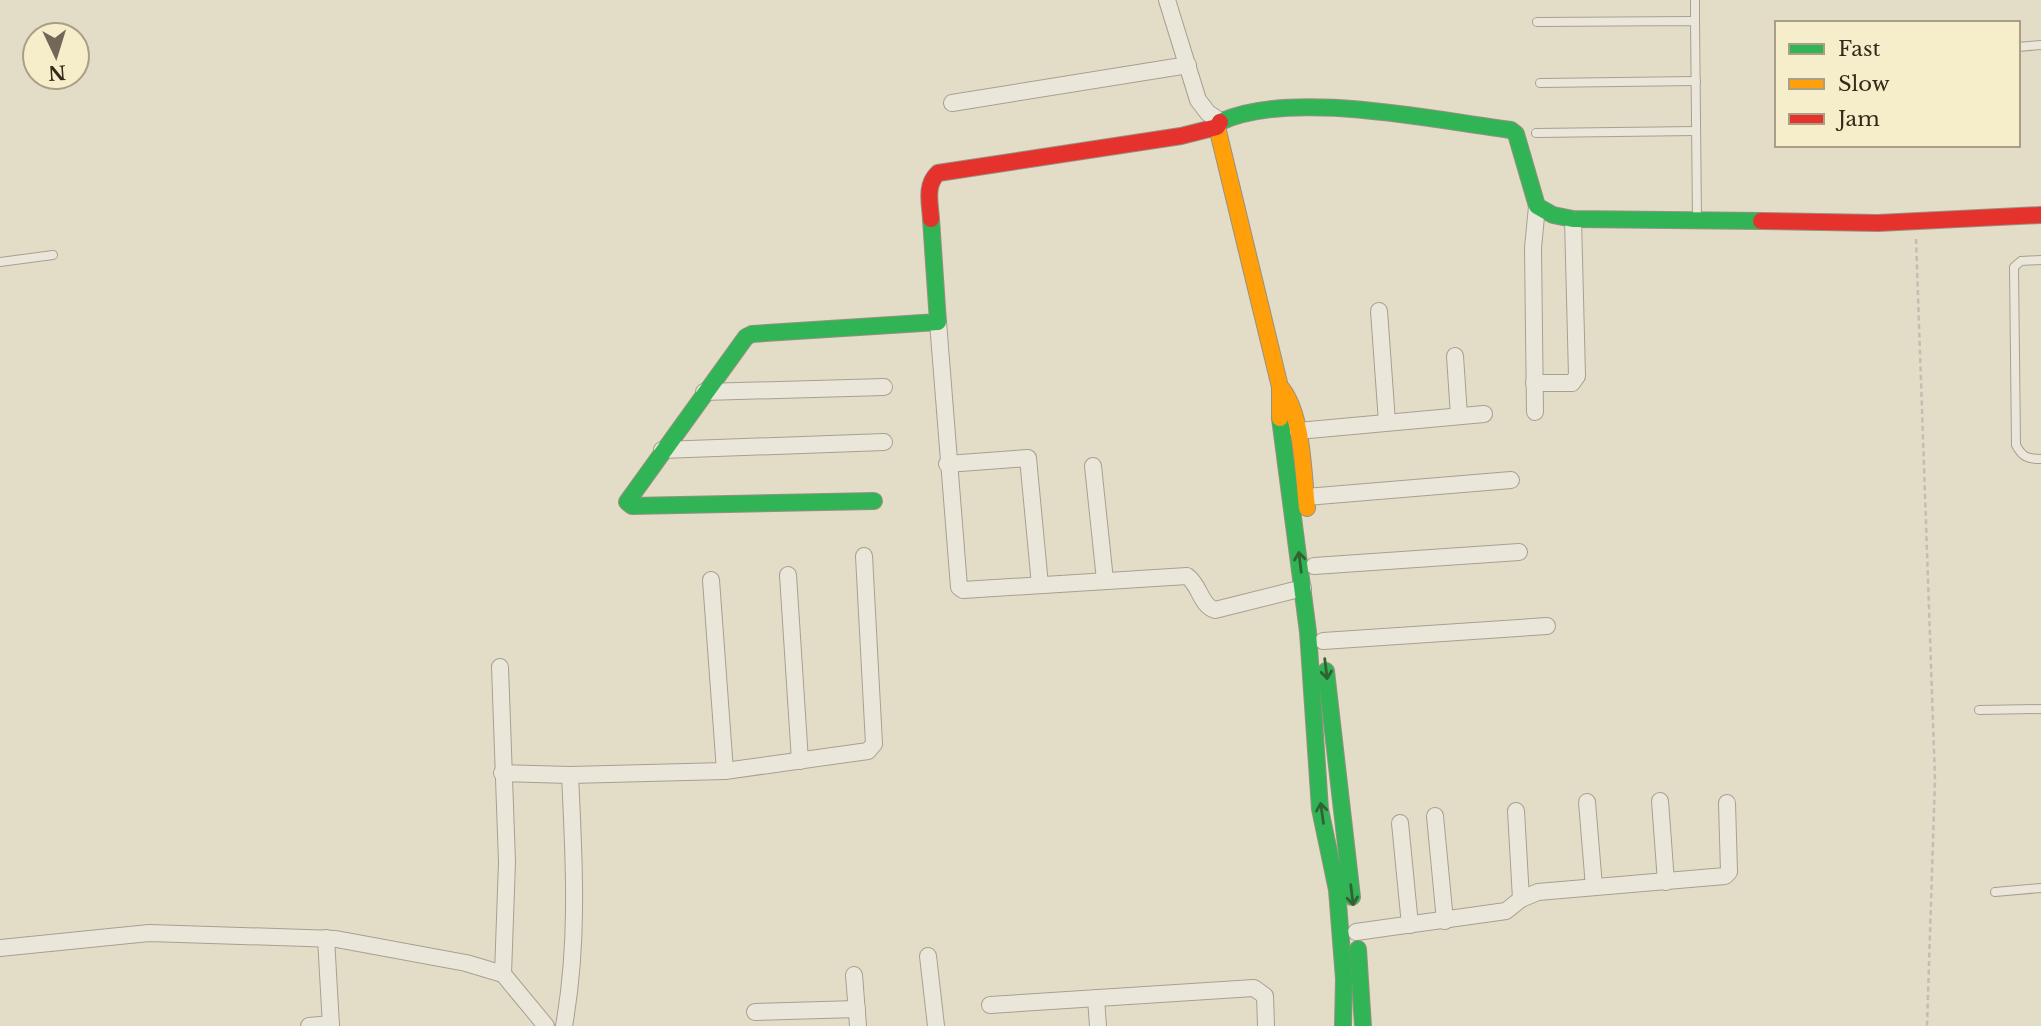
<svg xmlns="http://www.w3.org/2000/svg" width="2041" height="1026" viewBox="0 0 2041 1026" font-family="'Libre Baskerville',serif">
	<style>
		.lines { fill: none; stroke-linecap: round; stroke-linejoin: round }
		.lane-casing { stroke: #a7a091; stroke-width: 10 }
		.street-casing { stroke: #a7a091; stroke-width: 18 }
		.fast-casing { stroke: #979081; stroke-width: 18 }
		.slow-casing { stroke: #979081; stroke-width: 18 }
		.jam-casing { stroke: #979081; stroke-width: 18 }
		.path { stroke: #c2beb1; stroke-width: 2.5; stroke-dasharray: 5 3.5; stroke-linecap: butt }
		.lane { stroke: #eae6d9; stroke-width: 8 }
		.street { stroke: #eae6d9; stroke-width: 16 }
		.fast { stroke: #30b455; stroke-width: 16 }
		.slow { stroke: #ff9f0a; stroke-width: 16 }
		.jam { stroke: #e5322d; stroke-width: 16 }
		.oneway { stroke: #326132 }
	</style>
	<rect width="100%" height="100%" fill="#e3ddc7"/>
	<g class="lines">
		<defs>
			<g id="lane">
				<path d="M1695,0V21"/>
				<path d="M1537,22L1695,21L1697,219"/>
				<path d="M2018,47L2041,45"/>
				<path d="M1540,83L1696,81"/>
				<path d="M1536,133L1696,131"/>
				<path d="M2041,260L2021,261L2014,267L2016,445C2022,457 2028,459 2041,459"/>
				<path d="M0,262L53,255"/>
				<path d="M1979,710L2041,709"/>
				<path d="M1995,892L2041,888"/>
			</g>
			<g id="street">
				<path d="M1167,0L1198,100L1208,113L1220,121"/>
				<path d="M952,103L1188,65"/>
				<path d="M1379,311L1387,422"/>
				<path d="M938,322L959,587L963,590L1187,576C1200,585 1200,605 1215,610L1303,588"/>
				<path d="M1455,356L1459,416"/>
				<path d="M1534,383H1572L1577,376L1573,219"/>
				<path d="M704,392L884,387"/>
				<path d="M1535,412L1533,248L1537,206"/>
				<path d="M1298,431L1484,414"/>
				<path d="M662,450L884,442"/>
				<path d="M947,464L1028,458L1040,585"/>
				<path d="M1093,466L1105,580"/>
				<path d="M1306,497L1511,480"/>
				<path d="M1314,566L1519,552"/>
				<path d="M788,575L800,761"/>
				<path d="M711,580L725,771"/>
				<path d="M1323,641L1547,626"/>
				<path d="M500,667L507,862L503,974"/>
				<path d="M502,773L570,775L725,771L868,751L874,744L864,556"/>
				<path d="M1660,801L1666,882"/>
				<path d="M1587,802L1594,887"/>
				<path d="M1516,811L1521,899"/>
				<path d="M1435,816L1445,921"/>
				<path d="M1400,823L1410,925"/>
				<path d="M1356,932L1506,911L1521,899L1538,892L1725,876L1729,872L1727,803"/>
				<path d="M326,938L331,1026"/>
				<path d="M0,948L149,933L336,939L466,963L503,974L546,1026"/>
				<path d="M928,956L936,1026"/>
				<path d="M854,975L858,1026"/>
				<path d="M1096,998L1098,1026"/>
				<path d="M990,1005L1254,988L1265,996L1266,1026"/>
				<path d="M755,1012L857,1009"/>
				<path d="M309,1026L331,1024"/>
				<path d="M564,1026C579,942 574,859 570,775"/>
			</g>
			<g id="fast">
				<path d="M1220,122C1291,89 1432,120 1511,130L1516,134L1537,206L1553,215L1573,219L1761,221"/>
				<path d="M1280,418L1308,632L1320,809L1337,890L1344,979L1343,1026"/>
				<path d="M874,501L632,506L627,502L746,337L752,334L938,322L931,219"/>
				<path d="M1326,671L1352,897"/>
				<path d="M1358,949L1363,1026"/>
			</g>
			<g id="slow">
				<path d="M1217,127L1280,387V418"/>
				<path d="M1282,389C1303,416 1303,474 1307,508"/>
			</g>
			<g id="jam">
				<path d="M931,219C930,203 925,185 938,173L1181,136L1217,127L1220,122"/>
				<path d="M1761,221L1878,223L2041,215"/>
			</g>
		</defs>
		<use href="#lane" class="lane-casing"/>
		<use href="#street" class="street-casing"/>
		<use href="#fast" class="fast-casing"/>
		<use href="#slow" class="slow-casing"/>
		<use href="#jam" class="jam-casing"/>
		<path class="path" d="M1916,239L1935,779L1927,1026"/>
		<use href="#lane" class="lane"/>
		<use href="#street" class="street"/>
		<use href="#fast" class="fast"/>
		<use href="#slow" class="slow"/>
		<use href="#jam" class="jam"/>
	</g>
	<defs><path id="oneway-shaft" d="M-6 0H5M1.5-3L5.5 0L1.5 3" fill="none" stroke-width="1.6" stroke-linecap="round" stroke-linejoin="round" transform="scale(1.75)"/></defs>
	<g class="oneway">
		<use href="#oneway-shaft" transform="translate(1300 562) rotate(-97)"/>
		<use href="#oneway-shaft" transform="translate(1326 669) rotate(83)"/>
		<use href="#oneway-shaft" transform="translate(1322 813) rotate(-98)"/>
		<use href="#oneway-shaft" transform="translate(1352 895) rotate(83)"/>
	</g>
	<rect x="1775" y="21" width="245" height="126" fill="#f6edcb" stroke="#a89f84" stroke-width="2"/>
	<rect x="1789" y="44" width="35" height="10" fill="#30b455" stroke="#a89f84" stroke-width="2"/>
	<text x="1838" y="56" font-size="21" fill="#34291a">Fast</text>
	<rect x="1789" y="79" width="35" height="10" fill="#ff9f0a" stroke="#a89f84" stroke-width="2"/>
	<text x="1838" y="91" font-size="21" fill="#34291a">Slow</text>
	<rect x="1789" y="114" width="35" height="10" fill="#e5322d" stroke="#a89f84" stroke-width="2"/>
	<text x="1838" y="126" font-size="21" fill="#34291a">Jam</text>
	<g transform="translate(56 56) rotate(176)"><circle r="33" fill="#f6edcb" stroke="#a89f84" stroke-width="2"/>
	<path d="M0-5L12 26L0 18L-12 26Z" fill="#716857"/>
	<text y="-10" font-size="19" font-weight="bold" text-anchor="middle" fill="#34291a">N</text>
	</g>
</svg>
